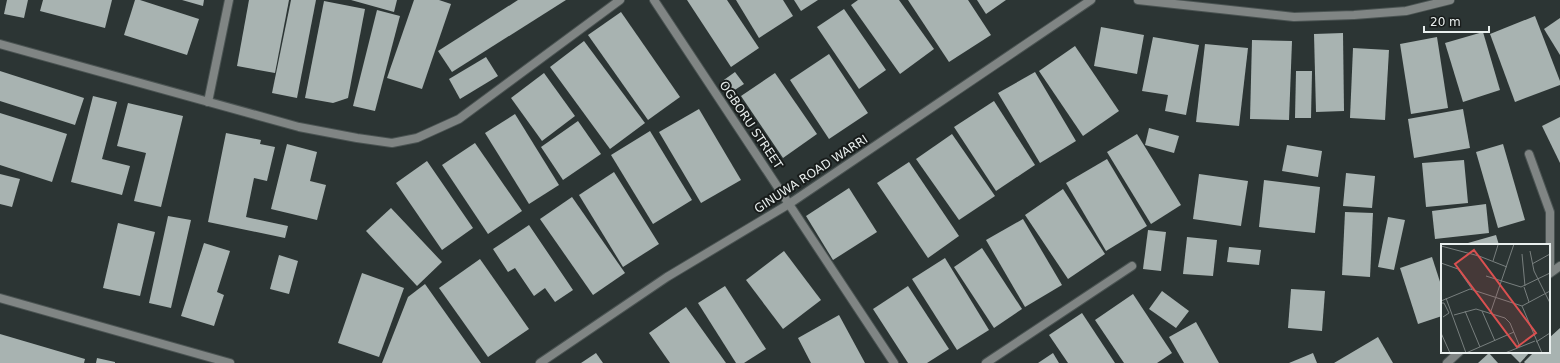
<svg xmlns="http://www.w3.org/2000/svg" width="1560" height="363" viewBox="0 0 1560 363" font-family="'DejaVu Sans',sans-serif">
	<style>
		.building { fill: #a8b3b1 }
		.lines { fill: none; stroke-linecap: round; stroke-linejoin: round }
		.lane-casing { stroke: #4a5352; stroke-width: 10 }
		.street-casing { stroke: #4a5352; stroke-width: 10 }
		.lane { stroke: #808584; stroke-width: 8 }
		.street { stroke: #808584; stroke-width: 8 }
		.labels { text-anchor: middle; stroke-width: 4; stroke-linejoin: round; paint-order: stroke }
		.street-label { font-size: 12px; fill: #e9efee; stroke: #181c1b }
		.inset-road { fill: none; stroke: #787f7e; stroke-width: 1 }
		.view { fill: #da5050; fill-opacity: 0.15; stroke: #da5050; stroke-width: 2 }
		.inset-edge { fill: none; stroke: #e9efee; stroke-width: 2 }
	</style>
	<rect width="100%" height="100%" fill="#2c3534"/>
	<g class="building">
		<path d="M7,0H28L24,18L4,14Z"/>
		<path d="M43,0H112L105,28L40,11Z"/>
		<path d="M135,0H140L199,19L187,55L124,35Z"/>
		<path d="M182,0H204L203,6Z"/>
		<path d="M249,0H289L275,73L237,66Z"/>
		<path d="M291,0H316L297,98L272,93Z"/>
		<path d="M351,0H397L394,12Z"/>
		<path d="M414,0H439L451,4L422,89L387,78Z"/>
		<path d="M518,0H566L452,72L438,51Z"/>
		<path d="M687,0H727L759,48L731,67Z"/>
		<path d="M736,0H783L793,16L759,38Z"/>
		<path d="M794,0H818L801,11Z"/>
		<path d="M858,0H899L934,49L900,74L851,5Z"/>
		<path d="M908,0H968L991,35L949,62Z"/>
		<path d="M977,0H1006L986,14Z"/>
		<path d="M324,1L365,9L348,98L333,103L305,98Z"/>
		<path d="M844,9L886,70L859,89L817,27Z"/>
		<path d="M377,10L400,16L375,111L353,106Z"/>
		<path d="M621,12L680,97L648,120L588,35Z"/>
		<path d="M1535,16L1560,81V85L1515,102L1490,34Z"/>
		<path d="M1560,18V55L1544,29Z"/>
		<path d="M1101,27L1144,35L1137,74L1094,66Z"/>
		<path d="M1483,32L1500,90L1463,102L1445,43Z"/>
		<path d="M1343,33L1344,111L1316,112L1314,34Z"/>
		<path d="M1153,37L1199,45L1186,115L1165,111L1168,95L1142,91Z"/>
		<path d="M1437,37L1448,108L1411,114L1400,44Z"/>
		<path d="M1252,40L1292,41L1289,120L1250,119Z"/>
		<path d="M584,41L645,123L610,149L550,67Z"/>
		<path d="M1205,44L1248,48L1239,126L1196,122Z"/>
		<path d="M1075,46L1119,111L1083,136L1039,71Z"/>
		<path d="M1353,48L1389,50L1385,120L1350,118Z"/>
		<path d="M829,54L868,113L829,139L790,80Z"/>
		<path d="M486,57L498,76L460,99L449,79Z"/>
		<path d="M0,71L84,98L75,125L0,101Z"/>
		<path d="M1296,71H1312L1311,118H1295Z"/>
		<path d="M735,72L744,84L730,93L721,82Z"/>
		<path d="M1035,72L1076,141L1040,163L998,93Z"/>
		<path d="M544,73L575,116L542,141L511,98Z"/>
		<path d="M775,73L817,134L783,158L741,96Z"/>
		<path d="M93,96L117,102L102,159L130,166L122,195L71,182Z"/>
		<path d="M994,101L1035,165L996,191L954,127Z"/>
		<path d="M128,103L183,116L161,207L134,201L146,153L117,146Z"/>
		<path d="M699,109L741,180L701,203L659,132Z"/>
		<path d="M1463,109L1470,148L1414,158L1408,119Z"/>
		<path d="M0,113L67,134L52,182L0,165Z"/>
		<path d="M515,114L559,185L529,204L485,133Z"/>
		<path d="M1560,117V163L1542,126Z"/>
		<path d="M578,121L601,154L563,180L541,147Z"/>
		<path d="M1149,128L1179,136L1174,153L1145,145Z"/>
		<path d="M650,131L692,200L653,224L611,155Z"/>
		<path d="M226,133L261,140L260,144L275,147L267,181L254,178L246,217L288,226L285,238L208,222Z"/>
		<path d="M952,134L995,196L959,220L916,159Z"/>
		<path d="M1137,134L1181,205L1151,224L1107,152Z"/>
		<path d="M475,143L522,211L488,234L442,165Z"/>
		<path d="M287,144L317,152L310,181L326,185L317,220L271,209Z"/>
		<path d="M1503,144L1525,220L1498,228L1476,152Z"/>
		<path d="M1287,145L1322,151L1318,177L1282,171Z"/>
		<path d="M1107,159L1147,226L1106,251L1066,183Z"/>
		<path d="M1464,160L1468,203L1426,207L1422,163Z"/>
		<path d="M427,161L473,228L442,250L396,183Z"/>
		<path d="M909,162L959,236L928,258L877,183Z"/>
		<path d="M614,172L659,244L623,267L579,195Z"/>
		<path d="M1346,173L1375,176L1372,208L1343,206Z"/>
		<path d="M0,174L20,179L12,207L0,204Z"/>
		<path d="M1199,174L1248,181L1241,226L1193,219Z"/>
		<path d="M1264,180L1320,187L1315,233L1259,227Z"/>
		<path d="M849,188L877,232L833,260L806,216Z"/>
		<path d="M1063,189L1105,254L1068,279L1025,215Z"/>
		<path d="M572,197L625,273L593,295L540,219Z"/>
		<path d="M1486,204L1489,233L1435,239L1432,211Z"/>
		<path d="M391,208L442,262L417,286L366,231Z"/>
		<path d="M1345,212L1373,213L1370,277L1342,275Z"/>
		<path d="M168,216L191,220L171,308L149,303Z"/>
		<path d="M1388,217L1405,220L1394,270L1378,267Z"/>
		<path d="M1023,219L1062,285L1025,307L986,240Z"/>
		<path d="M118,223L155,232L140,296L103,288Z"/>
		<path d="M529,225L573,290L555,302L545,288L534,296L515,268L508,272L493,249Z"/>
		<path d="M1148,230L1166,232L1161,271L1143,269Z"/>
		<path d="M1496,235L1499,245H1461Z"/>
		<path d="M1187,237L1217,240L1213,276L1183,274Z"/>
		<path d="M204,243L230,251L217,292L224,295L214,326L181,316Z"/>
		<path d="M1229,247L1261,250L1259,265L1227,262Z"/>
		<path d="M982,248L1022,309L994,328L954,267Z"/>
		<path d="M784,251L821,300L783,329L746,280Z"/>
		<path d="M279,255L298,261L289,294L270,289Z"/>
		<path d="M1432,257L1442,288V316L1418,324L1400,268Z"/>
		<path d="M945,258L989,330L957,350L912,279Z"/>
		<path d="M480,259L529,329L488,357L439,288Z"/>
		<path d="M362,273L404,288L379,357L338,343Z"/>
		<path d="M425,284L481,363H382L408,297Z"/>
		<path d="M725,286L766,349L744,363H736L698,303Z"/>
		<path d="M908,286L949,349L927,363H908L873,309Z"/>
		<path d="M1291,289L1325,291L1322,331L1288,328Z"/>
		<path d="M1162,291L1189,311L1176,328L1149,309Z"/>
		<path d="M1133,294L1172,353L1157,363H1124L1095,320Z"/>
		<path d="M686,307L726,363H670L649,333Z"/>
		<path d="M1082,313L1115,363H1068L1049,335Z"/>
		<path d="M839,315L865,363H811L798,338Z"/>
		<path d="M1196,322L1219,363H1184L1169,337Z"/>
		<path d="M1560,328V363H1525L1524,362L1534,352H1549V338Z"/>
		<path d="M0,334L85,359L84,363H0Z"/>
		<path d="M1378,337L1393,363H1334Z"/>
		<path d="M1509,352H1530L1520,363Z"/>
		<path d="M596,353L603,363H581Z"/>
		<path d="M1053,353L1059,363H1038Z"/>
		<path d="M1313,353L1317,363H1289Z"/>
		<path d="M1489,353L1498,363H1478Z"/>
		<path d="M97,358L115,362V363H96Z"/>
	</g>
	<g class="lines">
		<defs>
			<path id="lane" d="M1529,154L1550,212V272"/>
			<g id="street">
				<path d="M654,0L894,363"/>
				<path d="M1138,0L1294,17L1354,15L1406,11L1450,0"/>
				<path d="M0,44L299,127L357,138L392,143L417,138L459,119L620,0"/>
				<path d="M208,102L229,0"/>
				<path d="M1549,274L1560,266"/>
				<path d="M0,298L230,363"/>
				<path d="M540,363L667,277L789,204L1091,0"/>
				<path d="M986,363L1132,266"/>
				<path d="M1447,363L1459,352"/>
			</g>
		</defs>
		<use href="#lane" class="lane-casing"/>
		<use href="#street" class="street-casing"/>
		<use href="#lane" class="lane"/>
		<use href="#street" class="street"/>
	</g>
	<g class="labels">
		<g class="street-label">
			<text transform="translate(751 125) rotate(56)" y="4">OGBORU STREET</text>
			<text transform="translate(811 174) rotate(-33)" y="4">GINUWA ROAD WARRI</text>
		</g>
	</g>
	<g transform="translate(1441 244)">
		<rect width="109" height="109" fill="#2c3534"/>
		<path class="inset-road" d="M0,2L38,12L66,23M89,7L93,27L109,59M81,10L84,42M52,17L57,1M0,19L17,25L31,45M91,20L109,10M45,32L80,43L109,29M83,43L88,58M5,54L25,109M0,57L29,45L81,62L109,47M0,59H3L8,69L2,73M81,62L101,109M24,67L39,103M41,67L54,97M49,70L73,0M13,71L35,65L64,74L69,79L79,103M0,89L9,109M95,98L109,89M25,109L73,88M64,109L94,97"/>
		<path class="view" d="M33,6L95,89L76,103L14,20Z"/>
		<rect width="109" height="109" class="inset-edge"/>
	</g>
	<path d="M1424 26v6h65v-6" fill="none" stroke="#e9efee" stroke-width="2"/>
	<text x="1430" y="26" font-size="12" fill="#e9efee" stroke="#181c1b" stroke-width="3" paint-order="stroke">20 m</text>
</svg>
